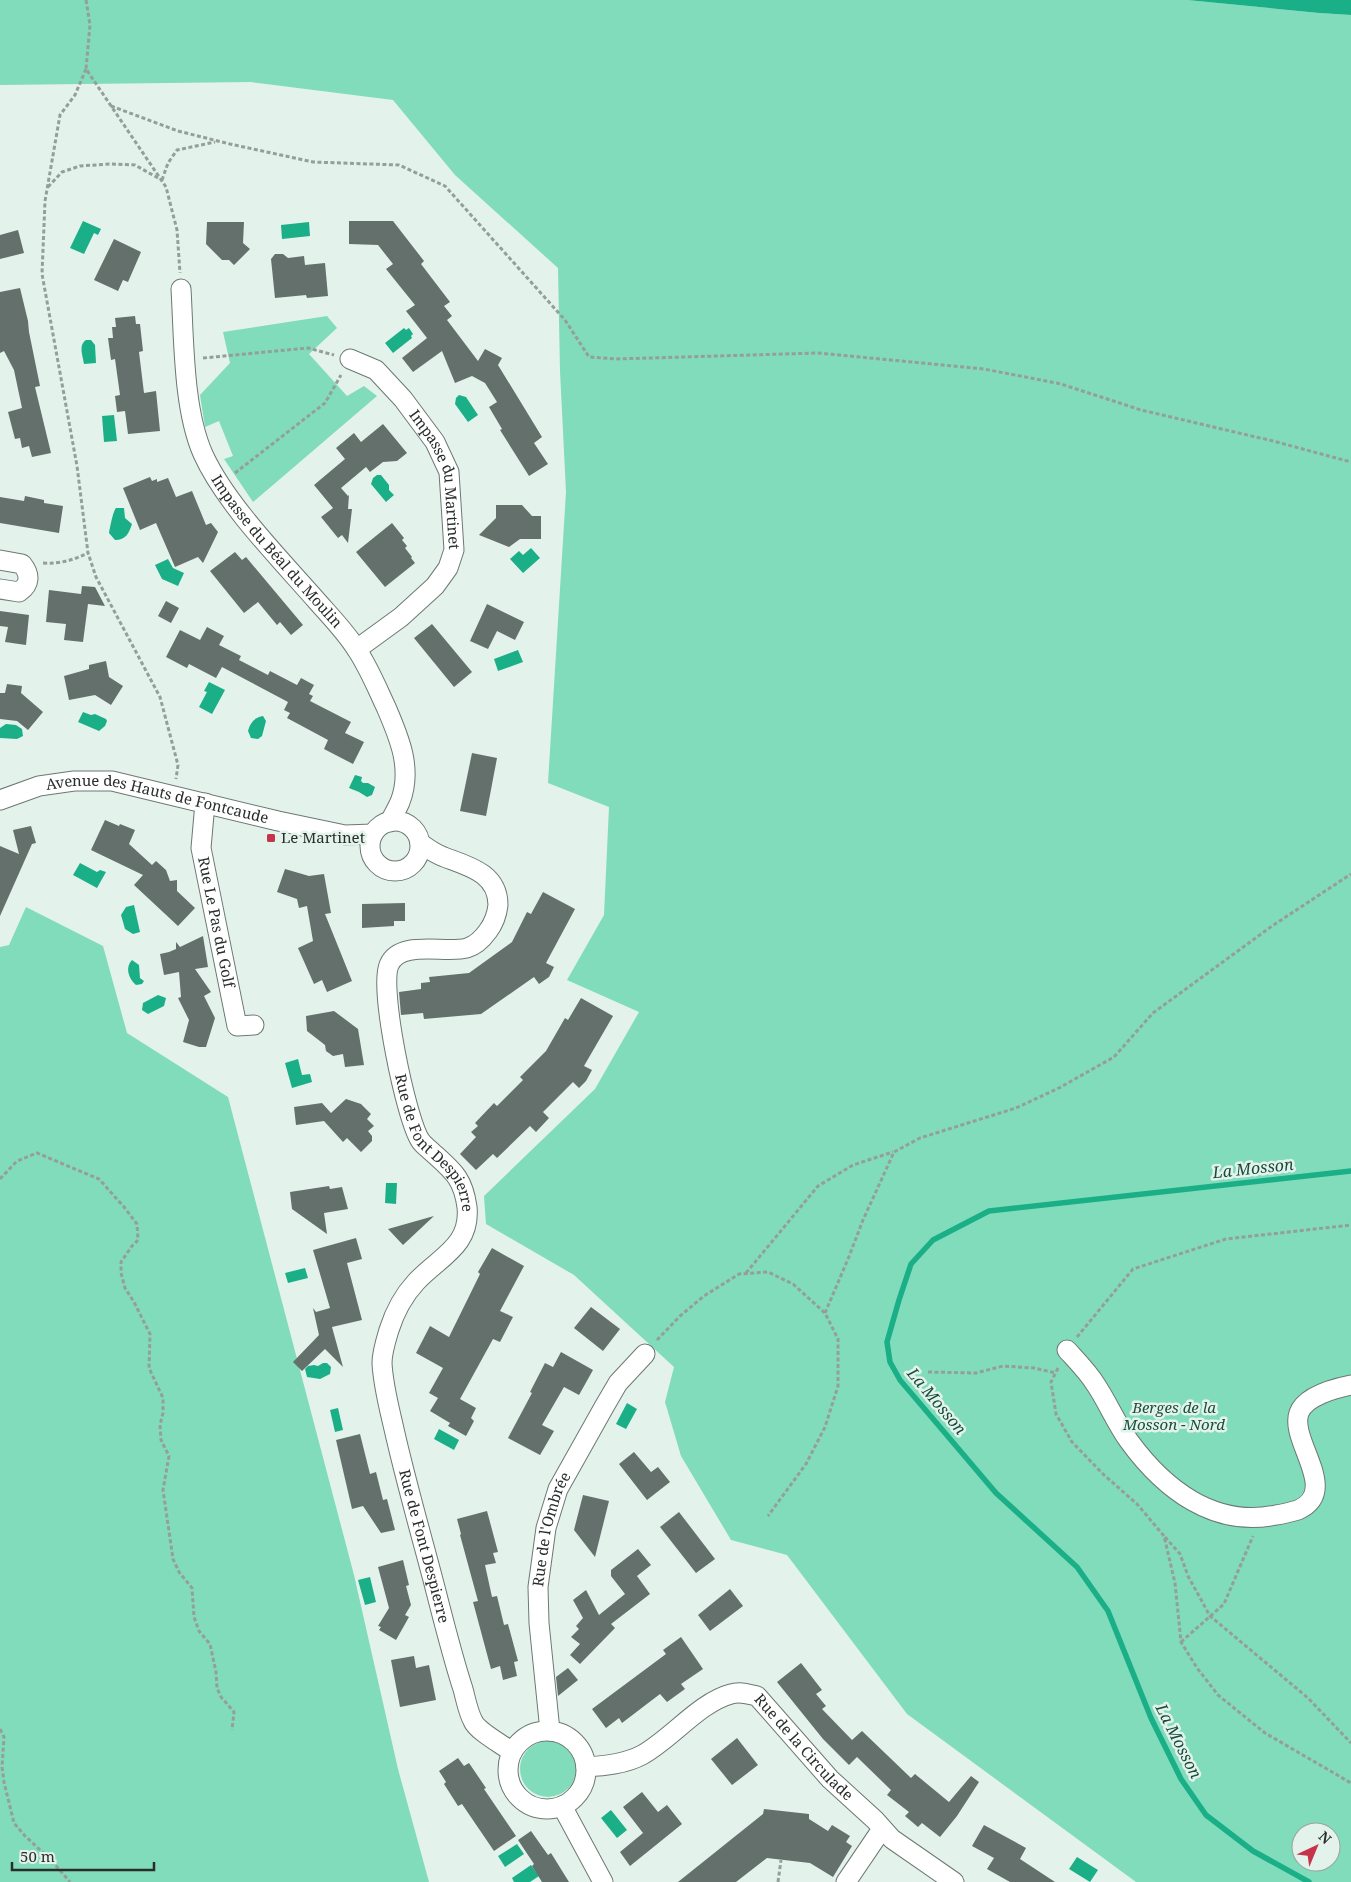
<svg xmlns="http://www.w3.org/2000/svg" width="1351" height="1882" viewBox="0 0 1351 1882" font-family="'Noto Serif',serif">
	<style>
		.green { fill: #80dcbb; fill-rule: evenodd }
		.water { fill: #1baf88 }
		.lines { fill: none; stroke-linecap: round; stroke-linejoin: round }
		.stream { stroke: #1baf88; stroke-width: 5.5 }
		.building { fill: #64706b }
		.minor-casing { stroke: #6c7973; stroke-width: 21 }
		.path { stroke: #949f9a; stroke-width: 3; stroke-dasharray: 4 2.5; stroke-linecap: butt }
		.minor { stroke: #fff; stroke-width: 19 }
		.poi-dot { fill: #c53547; stroke: #e4f2ec; stroke-width: 2 }
		.labels { text-anchor: middle; stroke-width: 5; stroke-linejoin: round; paint-order: stroke }
		.street-label { font-size: 15px; fill: #292e2c; stroke: #e4f2ec }
		.poi-label { font-size: 15px; fill: #292e2c; stroke: #e4f2ec; text-anchor: start }
		.park-label { font-size: 15px; font-style: italic; fill: #194f3e; stroke: #e4f2ec }
		.water-label { font-size: 16px; font-style: italic; fill: #164c3c; stroke: #e4f2ec }
	</style>
	<rect width="100%" height="100%" fill="#e4f2ec"/>
	<g class="green">
		<path d="M0,0H1187L1319,13L1351,15V1882H1136L907,1714L787,1555L731,1540L681,1456L665,1402L674,1367L574,1275L486,1224L484,1196L595,1089L639,1012L567,980L604,915L609,807L548,783L566,492L560,371L558,268L455,175L393,100L251,82L0,85ZM1301,1832H1331V1862H1301Z"/>
		<path d="M327,316L337,328L309,354L347,396L364,386L377,396L253,502L224,459L233,456L219,421L205,427L200,395L230,363L223,332Z"/>
		<path d="M26,907L103,946L127,1033L228,1097L354,1575L398,1769L429,1882H0V947L9,945Z"/>
		<circle cx="548" cy="1769" r="28"/>
	</g>
	<g class="water">
		<path d="M1187,0H1351V15L1319,13Z"/>
		<path d="M83,221L101,229L98,235L94,233L84,254L70,248Z"/>
		<path d="M309,222L310,236L282,239L281,225Z"/>
		<path d="M404,328L406,330L409,328L413,334L411,336L412,338L393,353L385,343Z"/>
		<path d="M86,340H91L95,345L96,363L84,364C83,356 78,345 86,340Z"/>
		<path d="M459,395L466,397L478,415L468,422L455,404L456,398Z"/>
		<path d="M114,415L117,441L104,442L102,416Z"/>
		<path d="M377,475H381L389,485V490L394,495L386,502L371,484L373,478Z"/>
		<path d="M116,508H124L125,518L132,524C129,533 126,540 115,540L109,533C110,528 113,511 116,508Z"/>
		<path d="M531,548L540,558L523,573L510,559L519,551L523,555Z"/>
		<path d="M168,559L173,568L184,573L178,586L162,579L155,565Z"/>
		<path d="M518,650L523,662L498,671L494,659Z"/>
		<path d="M209,682L225,690L212,714L199,707L207,692L204,691Z"/>
		<path d="M83,712L91,715L95,714L106,719L107,721L105,726L99,731L78,722Z"/>
		<path d="M263,716L266,721L262,736L258,739L251,738L248,731C250,723 255,717 263,716Z"/>
		<path d="M6,724L16,725L22,729L23,736L17,739L0,738V728Z"/>
		<path d="M355,775L362,777L361,781L363,783H368L375,787L372,795L367,797L359,792L349,788Z"/>
		<path d="M80,863L97,872L100,870L106,872L97,888L73,875Z"/>
		<path d="M134,905L140,932L133,934L125,929L121,915L126,907Z"/>
		<path d="M132,960L139,965L140,978L144,981L142,984L136,985C128,978 125,967 132,960Z"/>
		<path d="M158,995L166,998L164,1006L148,1014L142,1010L143,1003Z"/>
		<path d="M298,1059L302,1075L310,1074L312,1082L292,1088L285,1063Z"/>
		<path d="M386,1183H397L396,1204L385,1203Z"/>
		<path d="M305,1268L308,1278L288,1283L285,1273Z"/>
		<path d="M323,1363H327L331,1367L330,1374L320,1379L307,1377L305,1369L308,1366L314,1365L318,1366Z"/>
		<path d="M627,1403L637,1409L626,1429L616,1424Z"/>
		<path d="M338,1408L343,1430L335,1432L330,1410Z"/>
		<path d="M439,1429L459,1440L454,1450L434,1439Z"/>
		<path d="M370,1577L376,1602L365,1605L358,1580Z"/>
		<path d="M611,1810L627,1830L617,1838L601,1818Z"/>
		<path d="M517,1844L524,1854L505,1867L498,1856Z"/>
		<path d="M1077,1857L1098,1870L1090,1882L1069,1869Z"/>
		<path d="M531,1865L539,1876L530,1882H514L512,1878Z"/>
	</g>
	<g class="lines">
		<path class="stream" d="M1309,1882L1253,1851L1206,1815L1181,1779L1151,1718L1108,1611L1077,1567L996,1493L900,1380L890,1362L887,1342L899,1300L911,1264L933,1240L989,1211L1351,1171"/>
	</g>
	<g class="building">
		<path d="M349,221H393L424,261L421,264L450,302L444,306L452,316L447,320L478,361L485,349L502,358L498,365L542,437L534,443L548,464L529,476L500,430L502,429L489,407L497,402L485,383L472,376L455,383L442,351L413,372L402,358L427,338L406,311L415,305L386,269L393,264L378,245L349,244Z"/>
		<path d="M207,222H244L243,243L250,249L234,265L229,260H222L206,244Z"/>
		<path d="M18,230L24,253L0,259V235Z"/>
		<path d="M114,239L141,252L128,282L123,280L118,291L94,280Z"/>
		<path d="M275,254H283L288,258L304,256L305,265L325,263L328,296L307,298L306,295L275,298L271,259Z"/>
		<path d="M20,288L28,321L29,332L40,386L35,387L51,453L32,457L29,446L22,448L20,438L15,439L8,412L22,408L14,370L4,351L0,353V292Z"/>
		<path d="M135,316L136,324H140L143,351L139,352L144,393L156,391L160,431L128,434L125,411L117,412L115,396L120,395L115,359L111,360L108,338H113L112,327H116L115,318Z"/>
		<path d="M383,424L407,453L397,461L383,462L370,472L366,467L341,488L348,496L349,495L348,509H352L348,543L342,535L338,538L321,517L333,508L314,485L345,459L336,448L354,433L361,442Z"/>
		<path d="M150,477L152,481L157,479V482L168,478L176,497L192,491L206,525L211,523L218,532L203,563L198,557L175,567L156,523L140,530L123,488Z"/>
		<path d="M25,496L44,500V503L63,506L59,533L0,523V497L24,501Z"/>
		<path d="M496,505H522L532,516H541V539H520L509,547L479,535L496,518Z"/>
		<path d="M392,523L404,538L402,540L407,546L405,548L412,557L411,558L415,563L385,587L356,552Z"/>
		<path d="M235,552L242,560L246,557L303,625L291,635L280,622L277,625L258,602L244,613L210,571Z"/>
		<path d="M82,586L95,587L105,606L88,604L83,642L64,640L66,624L46,622L49,590L81,594Z"/>
		<path d="M166,601L179,608L171,623L158,616Z"/>
		<path d="M487,604L524,622L515,640L497,631L488,649L470,641Z"/>
		<path d="M0,611L29,615L26,645L5,642L8,627L0,626Z"/>
		<path d="M432,624L472,672L454,687L414,638Z"/>
		<path d="M207,627L224,636L219,645L241,656L239,660L268,675L270,671L297,685L301,678L314,685L309,694L313,696L310,701L351,722L345,733L364,742L353,764L324,749L328,740L287,718L290,713L284,710L288,702L222,667L216,678L189,664L187,668L166,657L180,630L200,640Z"/>
		<path d="M106,661L109,677L123,686L111,705L95,695L69,700L64,676L89,669V665Z"/>
		<path d="M7,684L22,686L21,693L43,712L28,730L17,721L0,719V693H5Z"/>
		<path d="M472,753L497,758L486,816L460,811Z"/>
		<path d="M105,820L119,826L120,824L135,830L129,844L152,865L156,861L166,870L170,881L177,880V891L195,908L178,926L134,885L143,875L91,850Z"/>
		<path d="M31,826L36,843L32,844L0,916V846L19,854L13,830Z"/>
		<path d="M285,869L309,876L324,874L331,913L325,914L352,981L327,992L322,980L314,984L298,948L313,941L307,906L299,908L297,899L277,892Z"/>
		<path d="M543,892L575,909L546,963L554,967L549,977L539,984L534,977L481,1014L424,1019L423,1013L401,1015L399,992L421,989V983L430,982L429,977L469,973L512,942L527,912L531,914Z"/>
		<path d="M405,903V921H394V926L362,928V904Z"/>
		<path d="M203,936L208,967L195,969L211,992L204,996L215,1018L206,1047H199L183,1042L189,1020L178,998L181,997L179,972L164,975L160,954L169,952L176,949V942L180,947Z"/>
		<path d="M581,998L613,1016L584,1066L592,1070L586,1081L579,1088L573,1082L543,1112L549,1118L536,1132L530,1126L497,1158L493,1154L476,1170L460,1154L476,1137L471,1132L478,1126L475,1123L494,1103L497,1106L523,1080L520,1077L546,1051L565,1018L568,1020Z"/>
		<path d="M334,1011L358,1029L364,1065L345,1067L343,1054L333,1056L326,1051L325,1045L307,1031L306,1016Z"/>
		<path d="M346,1099L361,1104L371,1114L367,1119L374,1126L368,1131L372,1136V1141L361,1152L347,1138L343,1142L324,1121L296,1125L294,1107L322,1103L331,1113Z"/>
		<path d="M329,1186L330,1189L342,1187L348,1209L324,1213L327,1234L292,1209L290,1192Z"/>
		<path d="M434,1216L403,1245L388,1229Z"/>
		<path d="M356,1238L362,1259L347,1263L362,1320L332,1327L343,1367L325,1349L302,1371L293,1362L319,1335L313,1308L316,1312L330,1308L313,1250Z"/>
		<path d="M492,1248L524,1266L500,1311L513,1317L500,1342L493,1339L460,1399L476,1408L471,1418L474,1421L466,1436L448,1426L450,1423L430,1411L438,1398L429,1393L443,1368L416,1353L430,1326L449,1337L480,1274L478,1272Z"/>
		<path d="M591,1307L620,1329L603,1351L574,1328Z"/>
		<path d="M561,1352L593,1370L579,1395L564,1387L542,1425L554,1431L540,1455L508,1438L532,1393L530,1392L545,1363L553,1367Z"/>
		<path d="M360,1434L370,1474L376,1472L383,1500L387,1499L395,1530L381,1533L363,1506L352,1509L336,1440Z"/>
		<path d="M634,1452L651,1472L658,1467L670,1482L647,1500L619,1464Z"/>
		<path d="M583,1495L609,1501L595,1557L574,1530Z"/>
		<path d="M487,1511L498,1552L493,1553L496,1563L485,1565L492,1597L497,1596L504,1625L508,1624L518,1661L514,1662L517,1676L503,1680L500,1666L491,1669L473,1602L478,1601L460,1535L461,1534L457,1519Z"/>
		<path d="M679,1512L715,1559L696,1573L660,1527Z"/>
		<path d="M638,1549L651,1565L637,1576L650,1594L611,1624L615,1628L580,1664L570,1655L580,1644L571,1637L579,1629L576,1626L583,1618L573,1600L586,1590L599,1615L625,1594L611,1576V1570Z"/>
		<path d="M403,1560L409,1585L406,1586L411,1605L405,1615L409,1617L396,1640L379,1630L381,1627L378,1626L389,1608L378,1567Z"/>
		<path d="M730,1589L743,1606L710,1631L698,1615Z"/>
		<path d="M681,1637L703,1669L681,1684L685,1689L667,1702L660,1694L622,1723L619,1718L606,1728L592,1709L666,1654L663,1650Z"/>
		<path d="M414,1656L416,1668L429,1665L436,1700L400,1707L391,1660Z"/>
		<path d="M801,1663L822,1690L816,1694L826,1706L822,1709L852,1740L862,1731L911,1778L915,1774L949,1802L971,1776L979,1782L957,1816L940,1837L922,1823L918,1827L905,1816L909,1812L887,1795L891,1790L857,1757L849,1765L823,1739L777,1682Z"/>
		<path d="M568,1668L578,1680L558,1696L556,1677Z"/>
		<path d="M737,1738L758,1765L732,1785L711,1759Z"/>
		<path d="M458,1758L464,1766L469,1763L486,1788L484,1789L516,1836L494,1851L462,1804L458,1806L444,1784L446,1782L439,1771Z"/>
		<path d="M642,1792L658,1812L667,1805L682,1824L630,1866L620,1852L643,1833L623,1807Z"/>
		<path d="M764,1809L809,1814V1819L828,1831L832,1825L850,1836L846,1842L852,1846L833,1877L810,1863L767,1858L736,1882H678L763,1814Z"/>
		<path d="M984,1825L1026,1848L1020,1859L1055,1882H1010L987,1869L994,1858L972,1846Z"/>
		<path d="M531,1831L548,1855L551,1853L569,1882H542L532,1866L534,1864L518,1840Z"/>
	</g>
	<g class="lines">
		<defs>
			<g id="minor">
				<path id="s1" d="M181,289C184,339 183,409 203,454C225,503 280,559 316,600C330,616 346,632 357,650C369,668 377,688 386,707C399,737 413,769 400,802C397,809 393,815 390,822"/>
				<path id="s2" d="M350,359L376,370L403,399L435,442L449,472L454,550L448,568L435,586L401,617L357,649"/>
				<path d="M0,560L22,564C30,574 31,584 19,592L0,589"/>
				<path id="s3" d="M0,800L39,786L74,781H112L278,821L345,835L373,834"/>
				<path id="s4" d="M205,803L201,848L237,1026L254,1025"/>
				<circle cx="395" cy="846" r="25"/>
				<path id="s5" d="M420,843C427,848 435,854 444,857C468,866 498,873 498,905C497,914 494,923 488,931C483,938 477,945 467,948C446,954 400,939 389,965C379,989 406,1118 420,1140C423,1145 428,1148 432,1152C453,1171 463,1178 467,1207C471,1246 439,1257 416,1282C403,1296 395,1311 389,1330C386,1340 382,1352 382,1363C383,1385 389,1407 394,1429C405,1478 419,1527 432,1576C442,1614 451,1652 463,1689C466,1700 468,1712 473,1721C477,1731 503,1745 512,1752"/>
				<path d="M1067,1350C1077,1361 1088,1372 1096,1385C1108,1403 1116,1423 1129,1441C1164,1489 1214,1528 1276,1515C1283,1514 1291,1512 1298,1510C1341,1491 1289,1441 1299,1413C1305,1396 1336,1388 1351,1385"/>
				<path id="s6" d="M550,1731L539,1623L538,1587L546,1528L558,1489L604,1407L618,1383L645,1354"/>
				<circle cx="547" cy="1770" r="39"/>
				<path id="s7" d="M586,1767C605,1766 625,1764 642,1755C671,1739 700,1702 731,1694C740,1691 748,1694 757,1696L830,1779L875,1820L892,1839L954,1882"/>
				<path d="M562,1806L603,1882"/>
				<path d="M846,1882L882,1829"/>
			</g>
		</defs>
		<use href="#minor" class="minor-casing"/>
		<g class="path">
			<path d="M86,0L90,25L86,69L166,187L177,230L180,273"/>
			<path d="M86,69L75,95L60,115L45,201L42,274L77,466L88,553L96,577L160,697L178,765L176,779"/>
			<path d="M111,106L178,131L230,144L313,162L399,165L445,186L565,320L589,357L616,359L818,353L984,369L1061,384L1141,410L1273,441L1351,462"/>
			<path d="M162,180L168,163L177,150L215,142"/>
			<path d="M48,187L62,172L80,166L110,164L135,165L158,178"/>
			<path d="M203,358L308,348L334,355"/>
			<path d="M235,473L325,403L341,375"/>
			<path d="M43,563C61,564 73,560 88,553"/>
			<path d="M0,1179L17,1161L37,1153L99,1179L124,1207L137,1224L138,1240L132,1246L121,1262V1273L125,1288L134,1302L150,1334L149,1368L163,1398V1413L160,1425L161,1440L169,1456L163,1490L173,1559L179,1572L192,1588L194,1617L199,1631L210,1644L216,1672L217,1688L221,1697L234,1712L232,1730"/>
			<path d="M746,1273L818,1186L853,1165L893,1152"/>
			<path d="M825,1313L848,1259L863,1220L894,1152L920,1138L1016,1108L1059,1088L1114,1057L1153,1013L1272,926L1351,874"/>
			<path d="M1077,1337L1133,1269L1226,1239L1351,1225"/>
			<path d="M657,1340L680,1316L704,1296L739,1274L768,1272L793,1284L825,1313L838,1339V1386L825,1427L806,1464L768,1516"/>
			<path d="M1058,1368L1051,1382L1056,1414L1072,1442L1103,1474L1137,1504L1164,1536L1175,1583L1181,1642L1197,1668L1218,1695L1265,1733L1351,1783"/>
			<path d="M928,1372L976,1373L1003,1366L1034,1368L1056,1373"/>
			<path d="M1165,1537L1180,1554L1188,1576L1210,1616L1308,1698L1351,1743"/>
			<path d="M1181,1642L1224,1604L1253,1536"/>
			<path d="M0,1729L4,1737L2,1767L4,1782L14,1823L25,1836L51,1860L70,1882"/>
			<path d="M778,1882L781,1860"/>
		</g>
		<use href="#minor" class="minor"/>
	</g>
	<rect class="poi-dot" x="266" y="833" width="10" height="10" rx="2.5"/>
	<g class="labels">
		<g class="street-label">
			<text dy="5" stroke="none"><textPath href="#s2" startOffset="158">Impasse du Martinet</textPath></text>
			<text dy="5" stroke="none"><textPath href="#s1" startOffset="290">Impasse du Béal du Moulin</textPath></text>
			<text dy="5" stroke="none"><textPath href="#s3" startOffset="162">Avenue des Hauts de Fontcaude</textPath></text>
			<text dy="5" stroke="none"><textPath href="#s4" startOffset="121">Rue Le Pas du Golf</textPath></text>
			<text dy="5" stroke="none"><textPath href="#s5" startOffset="435">Rue de Font Despierre</textPath></text>
			<text dy="5" stroke="none"><textPath href="#s6" startOffset="204">Rue de l'Ombrée</textPath></text>
			<text dy="5" stroke="none"><textPath href="#s5" startOffset="882">Rue de Font Despierre</textPath></text>
			<text dy="5" stroke="none"><textPath href="#s7" startOffset="262">Rue de la Circulade</textPath></text>
		</g>
		<g class="poi-label">
			<text x="281" y="843">Le Martinet</text>
		</g>
		<g class="park-label">
			<text x="1174" y="1413">Berges de la<tspan x="1174" dy="17">Mosson - Nord</tspan></text>
		</g>
		<g class="water-label">
			<text transform="translate(1253 1168) rotate(-6)" y="6">La Mosson</text>
			<text transform="translate(937 1401) rotate(50)" y="6">La Mosson</text>
			<text transform="translate(1179 1741) rotate(63)" y="6">La Mosson</text>
		</g>
	</g>
	<g transform="translate(1316 1847) rotate(44)"><circle r="24" fill="#e4f2ec" stroke="#99a49f"/>
	<path d="M0-4L9 19L0 12L-9 19Z" fill="#c53547"/>
	<text y="-8" font-size="14" font-weight="bold" text-anchor="middle" fill="#292e2c">N</text>
	</g>
	<path d="M12 1862v8h142v-8" fill="none" stroke="#292e2c" stroke-width="2.5"/>
	<text x="20" y="1862" font-size="15" fill="#292e2c" stroke="#e4f2ec" stroke-width="4" paint-order="stroke">50 m</text>
</svg>
